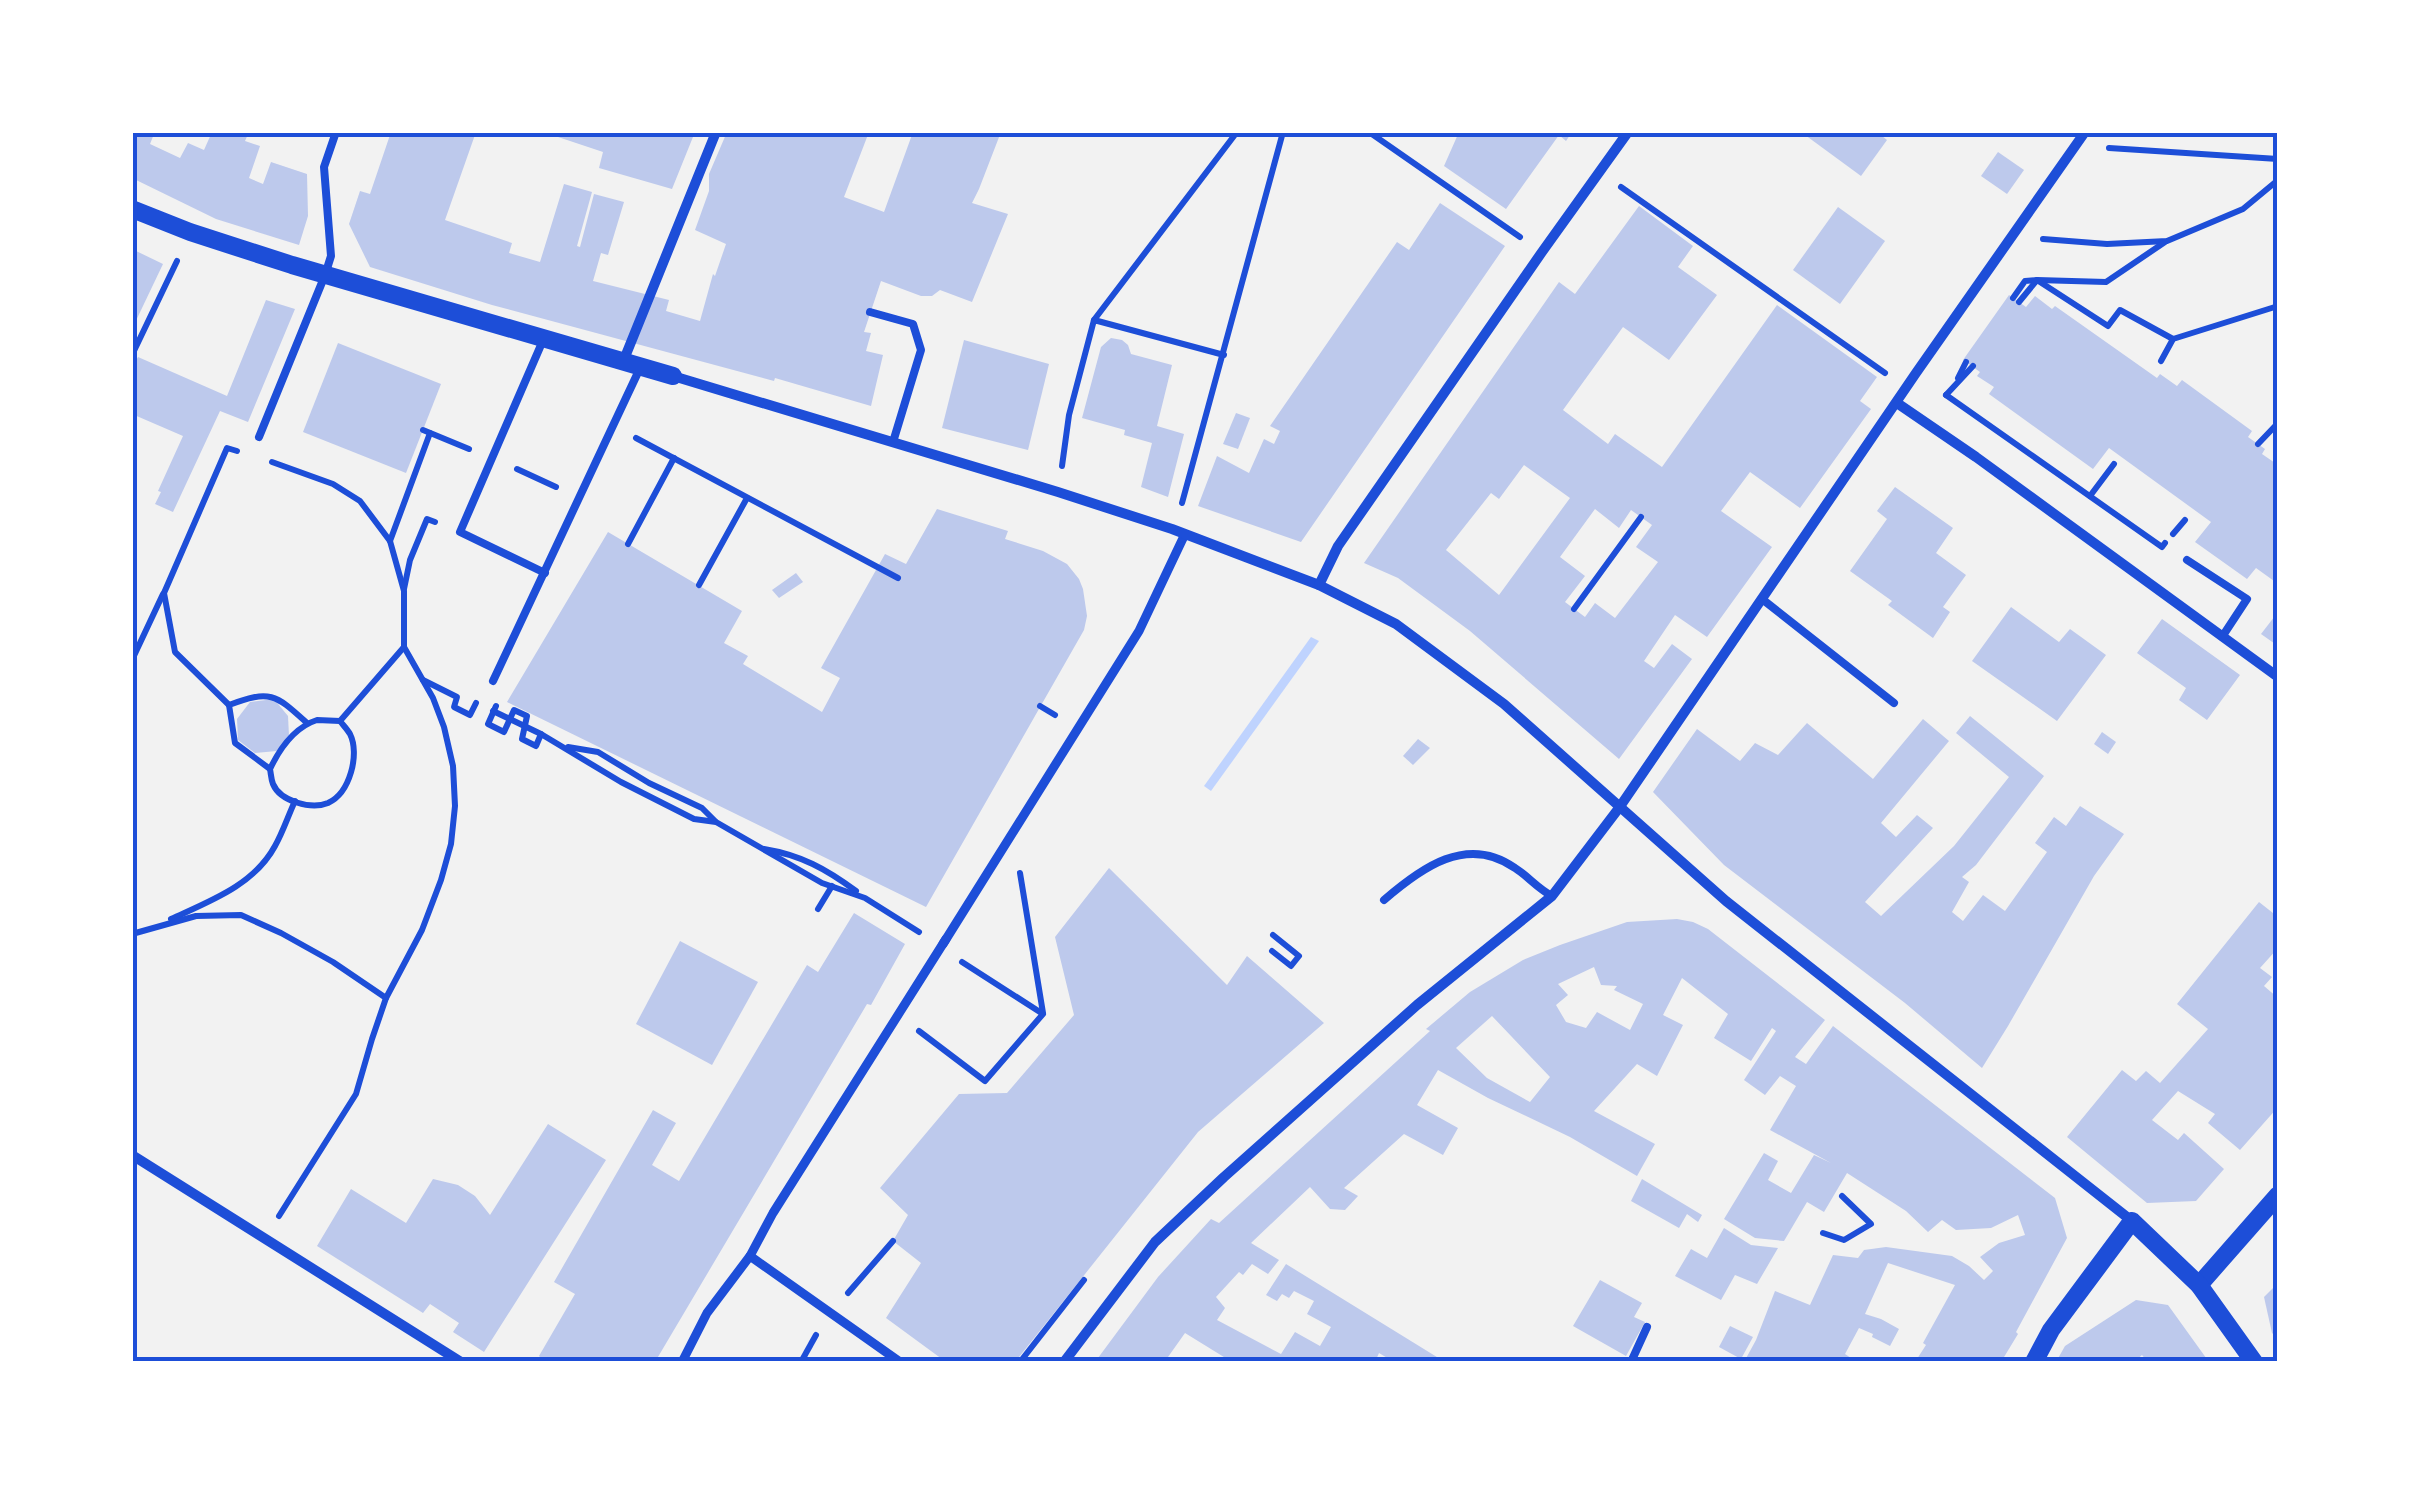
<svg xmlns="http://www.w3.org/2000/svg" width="2410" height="1494" viewBox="0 0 2410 1494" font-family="Helvetica,sans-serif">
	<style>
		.water { fill: #bfd3fe }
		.building { fill: #bdc9ec; fill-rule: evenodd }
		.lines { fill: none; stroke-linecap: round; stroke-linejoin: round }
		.path { stroke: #1d4ed8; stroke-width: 6 }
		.service { stroke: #1d4ed8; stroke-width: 8 }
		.pedestrian { stroke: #1d4ed8; stroke-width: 9 }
		.minor { stroke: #1d4ed8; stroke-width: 10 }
		.tertiary { stroke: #1d4ed8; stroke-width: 18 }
		.neatline { fill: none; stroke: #1d4ed8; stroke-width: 4 }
	</style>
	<rect width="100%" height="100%" fill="#f2f2f2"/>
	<path class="water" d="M1311,637L1319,641L1211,791L1204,786Z"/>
	<g class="building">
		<path d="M132,132L154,134L150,144L180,158L188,143L204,150L212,132H249L245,141L260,146L249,178L263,184L271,162L307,174L308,216L299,245L216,219L132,178Z"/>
		<path d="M391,132H476L445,220L512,243L509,253L540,262L564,184L592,192L577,246L580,247L594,194L624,202L608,255L601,253L593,281L669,300L666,311L700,321L713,274L715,276L726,244L695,230L709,191V174L727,132H758L766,135L767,132H869L844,197L884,212L913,132H1001L979,189L972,203L1008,214L972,302L940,290L932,296H921L881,281L864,332L871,333L866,351L883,355L871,406L775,378L774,381L492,305L370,267L349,224L360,191L370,194Z"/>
		<path d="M543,132H695L672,189L599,168L603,152Z"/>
		<path d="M1459,132H1572L1566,141L1559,135L1506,209L1444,166Z"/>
		<path d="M1801,132H1877L1887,140L1861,176Z"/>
		<path d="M1998,152L2024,170L2007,194L1981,176Z"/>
		<path d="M1440,203L1505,246L1301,542L1198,506L1217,456L1249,473L1264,439L1274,444L1280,431L1270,426L1397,242L1409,250Z"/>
		<path d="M1639,206L1693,246L1678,267L1717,295L1669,360L1623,327L1563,410L1608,444L1615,434L1662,467L1777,305L1877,377L1860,401L1871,409L1800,508L1750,472L1721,511L1772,547L1707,637L1675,615L1644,661L1654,668L1672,644L1692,659L1619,759L1470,631L1398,578L1364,563L1559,282L1575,294ZM1524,465L1570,498L1499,595L1446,550L1491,493L1499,499ZM1595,509L1619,528L1631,510L1652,525L1636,547L1658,562L1615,618L1595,603L1585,617L1565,602L1585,576L1560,557Z"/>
		<path d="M1838,207L1885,241L1840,304L1793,270Z"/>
		<path d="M132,249L163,264L132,329Z"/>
		<path d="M2009,295L2026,307L2035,296L2052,309L2055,306L2157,378L2160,374L2177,386L2182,380L2252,431L2248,437L2265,449L2262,454L2278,465V586L2273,583L2274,581L2256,568L2247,579L2195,542L2211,522L2109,448L2093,469L1989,394L1994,387L1977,376L1980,372L1963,360Z"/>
		<path d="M266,300L295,309L248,422L220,411L173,512L155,504L161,492L158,491L183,436L132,414V368L138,357L227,396Z"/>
		<path d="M1111,338L1122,340L1128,345L1131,354L1172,365L1157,426L1184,434L1168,497L1141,487L1152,443L1124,435L1125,430L1082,418L1101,347Z"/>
		<path d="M964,340L1049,364L1028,450L942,428Z"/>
		<path d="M338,343L441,384L406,473L303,432Z"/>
		<path d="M1236,413L1250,418L1238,449L1223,444Z"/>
		<path d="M1895,487L1953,528L1936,553L1966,575L1943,607L1950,612L1933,638L1888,605L1892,601L1850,571L1887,519L1877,511Z"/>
		<path d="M937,509L1008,531L1005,539L1043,551L1067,564L1079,579L1083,589L1087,616L1084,630L926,907L507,702L608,532L742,611L724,643L748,656L743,664L822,712L840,678L821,668L885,554L906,564Z"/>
		<path d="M796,573L803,582L779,598L772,590Z"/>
		<path d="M2011,607L2059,642L2070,629L2106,655L2057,721L1972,661Z"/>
		<path d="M2278,612V646L2261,634Z"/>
		<path d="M2162,619L2240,675L2207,720L2179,700L2186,688L2137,653Z"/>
		<path d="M274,699L288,716L289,736L277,751L255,753L238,740L237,719L250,702Z"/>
		<path d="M1970,716L2044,776L1976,865L1962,877L1969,882L1952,912L1963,921L1983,895L2005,911L2047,852L2035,843L2054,817L2066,826L2080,806L2124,834L2094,876L2008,1026L1982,1068L1905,1003L1724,865L1653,792L1697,729L1740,761L1755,743L1778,755L1807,723L1873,779L1923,719L1949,741L1881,823L1896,837L1917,815L1933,828L1865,902L1881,916L1954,846L2009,777L1956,733Z"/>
		<path d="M2102,732L2116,742L2108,754L2094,744Z"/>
		<path d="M1418,739L1430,748L1413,765L1403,756Z"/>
		<path d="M1109,868L1227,985L1247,956L1324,1023L1198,1132L1015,1362H946L886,1318L921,1263L893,1241L908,1215L880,1188L959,1094L1007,1093L1074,1015L1055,937Z"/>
		<path d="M2259,902L2278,917V948L2260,968L2272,977L2264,986L2278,998V1107L2240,1150L2208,1123L2215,1114L2178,1091L2152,1120L2178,1140L2184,1133L2224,1169L2196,1201L2147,1203L2067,1137L2122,1070L2136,1081L2146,1071L2160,1083L2208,1029L2177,1004Z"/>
		<path d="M854,913L905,944L871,1005L867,1004L655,1362H545L539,1356L575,1294L554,1282L653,1110L676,1123L652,1165L679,1181L807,965L818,972Z"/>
		<path d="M1677,919L1693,922L1708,929L1825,1020L1795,1057L1806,1064L1833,1026L2055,1198L2067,1238L2016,1332L2018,1334L2001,1362H1915L1926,1345L1923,1343L1955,1285L1888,1263L1865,1314L1881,1319L1899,1329L1890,1346L1872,1337L1873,1334L1859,1328L1845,1354L1857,1362H1744L1756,1340L1775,1291L1810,1305L1833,1255L1858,1258L1864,1250L1886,1247L1952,1256L1969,1266L1984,1280L1993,1271L1980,1257L1999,1243L2025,1235L2018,1215L1991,1228L1956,1230L1942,1220L1928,1232L1906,1211L1847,1173L1824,1212L1807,1202L1784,1241L1755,1238L1724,1219L1764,1153L1778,1161L1768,1180L1791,1193L1814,1155L1831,1163L1770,1130L1796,1086L1780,1076L1765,1095L1744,1080L1776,1031L1772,1028L1751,1061L1714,1038L1728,1014L1682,978L1663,1015L1683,1025L1657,1076L1637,1064L1594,1111L1655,1144L1637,1176L1570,1137L1488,1098L1438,1070L1417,1105L1458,1128L1443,1155L1404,1134L1344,1188L1358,1196L1345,1210L1330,1209L1310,1187L1251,1243L1279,1260L1268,1274L1252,1264L1243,1275L1239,1272L1216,1297L1225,1308L1217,1320L1281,1354L1295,1332L1320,1346L1331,1327L1307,1314L1314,1301L1294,1291L1289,1298L1282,1294L1277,1301L1266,1295L1286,1264L1445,1362H1394L1379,1353L1375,1362H1232L1185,1333L1168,1357L1173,1362H1095L1158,1277L1211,1219L1219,1223L1430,1031L1426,1029L1470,992L1523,960L1560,945L1627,922ZM1594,967L1601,985L1617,986L1614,990L1643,1004L1630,1030L1597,1012L1586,1028L1566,1022L1556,1005L1568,995L1558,984ZM1492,1016L1550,1077L1530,1102L1487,1078L1456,1048Z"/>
		<path d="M680,941L758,982L712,1065L636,1024Z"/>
		<path d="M548,1124L606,1160L484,1352L453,1332L459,1323L430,1304L423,1313L317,1246L351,1189L406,1223L433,1179L458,1185L475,1196L490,1215Z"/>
		<path d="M1642,1179L1702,1215L1698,1222L1687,1214L1679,1228L1631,1201Z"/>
		<path d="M1724,1228L1751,1245L1778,1248L1757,1284L1735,1275L1721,1300L1675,1276L1691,1249L1707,1258Z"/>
		<path d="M1600,1280L1642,1303L1634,1317L1645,1322L1626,1356L1573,1326Z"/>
		<path d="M2278,1283V1339L2272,1333L2264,1297Z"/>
		<path d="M2136,1300L2168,1305L2209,1362H2148L2142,1355L2134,1362H2056L2065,1346Z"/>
		<path d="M1730,1326L1753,1337L1741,1359L1719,1347Z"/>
	</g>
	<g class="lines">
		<g class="path">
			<path d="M1369,132L1520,237"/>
			<path d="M2109,148L2278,159"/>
			<path d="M1621,187L1885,373"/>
			<path d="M2043,239L2107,244L2167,241L2243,209L2278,180"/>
			<path d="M2013,298L2025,281L2037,280L2108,326L2120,310L2173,339"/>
			<path d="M2019,302L2037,280L2106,282L2165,242"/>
			<path d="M1094,320L1237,132"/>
			<path d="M132,355L177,261"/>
			<path d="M2161,361L2173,339L2278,306"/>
			<path d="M1958,378L1966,362"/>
			<path d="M1946,395L2162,547L2165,543"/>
			<path d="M1946,395L1973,366"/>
			<path d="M423,430L469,449"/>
			<path d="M636,438L898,578"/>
			<path d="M2258,444L2278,423"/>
			<path d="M272,462L333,484L360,501L390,541L404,591V647L340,721"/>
			<path d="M1062,466L1069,415L1094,320L1224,355"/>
			<path d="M517,469L556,487"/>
			<path d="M2090,496L2114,464"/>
			<path d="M1182,503L1283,132"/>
			<path d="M2173,534L2185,520"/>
			<path d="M390,541L430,433"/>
			<path d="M628,544L674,458"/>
			<path d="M699,585L747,498"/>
			<path d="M404,589L410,560L427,519L435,522"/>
			<path d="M1574,609L1641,517"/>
			<path d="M132,660L163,594"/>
			<path d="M423,680L457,697L454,707L470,715L476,703"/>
			<path d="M229,705L175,652L164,593L227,448L237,451"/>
			<path d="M496,706L488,724L504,732L514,710L527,716L522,739L536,746L541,734L621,782L694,819L716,822L822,883L865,898L919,932"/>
			<path d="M1040,706L1055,715"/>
			<path d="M493,711L541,734"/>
			<path d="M317,720L340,721C343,725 347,729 350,734C360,754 350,793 328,803C311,810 280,801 273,784C271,779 271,774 270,769C280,748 295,727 317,720Z"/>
			<path d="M568,747L598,752L649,783L702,808L715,821"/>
			<path d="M270,769L235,743L229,705C271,689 276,695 307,723"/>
			<path d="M764,849C801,855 826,869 856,891"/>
			<path d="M1020,873L1043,1013"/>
			<path d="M818,909L832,886"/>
			<path d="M171,919C210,901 254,885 275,846C283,832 288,816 295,801"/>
			<path d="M132,934L196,916L241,915L281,933L333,962L386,998"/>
			<path d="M1272,951L1291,966L1299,956L1273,935"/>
			<path d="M919,1031L985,1081L1043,1014L962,962"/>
			<path d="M279,1216L356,1094L372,1039L386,998L422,930L441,880L451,844L455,806L453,766L444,727L433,698L404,647"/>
			<path d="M1823,1233L1844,1240L1871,1224L1842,1196"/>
			<path d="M848,1293L893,1241"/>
			<path d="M801,1362L816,1335"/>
			<path d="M1020,1362L1084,1280"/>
		</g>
		<g class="service">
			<path d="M870,312L913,324L921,350L893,442"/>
			<path d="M544,338L460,532L545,573"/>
			<path d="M259,437L325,275L331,256L324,167L336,132"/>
			<path d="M2187,560L2247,599L2222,637"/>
			<path d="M1762,599L1894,703"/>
			<path d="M493,681L641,366"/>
			<path d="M1384,900C1421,868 1467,834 1515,868C1529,877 1537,888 1552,896"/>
			<path d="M1631,1362L1647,1327"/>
		</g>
		<g class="pedestrian">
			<path d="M943,944L1139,631L1185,534"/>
			<path d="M750,1256L900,1362"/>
			<path d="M682,1362L707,1313L750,1256L773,1213L946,939"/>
		</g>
		<g class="minor">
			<path d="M623,362L716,132"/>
			<path d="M673,376L1058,492L1172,529L1319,585L1396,624L1504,704L1726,901L2132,1221"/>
			<path d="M1897,403L1976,457L2278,677"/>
			<path d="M1319,585L1338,546L1542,252L1628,132"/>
			<path d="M132,1155L461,1362"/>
			<path d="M1064,1362L1155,1242L1224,1177L1417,1005L1552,896L1619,808L1916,373L2085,132"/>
		</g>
		<g class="tertiary">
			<path d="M132,209L190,232L292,265L673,376"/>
			<path d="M2199,1285L2278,1195"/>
			<path d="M2034,1362L2051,1330L2132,1221L2199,1285L2254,1362"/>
		</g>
	</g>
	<rect width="2410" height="1494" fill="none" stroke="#ffffff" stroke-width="270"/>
	<rect x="135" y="135" width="2140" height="1224" class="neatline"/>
</svg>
